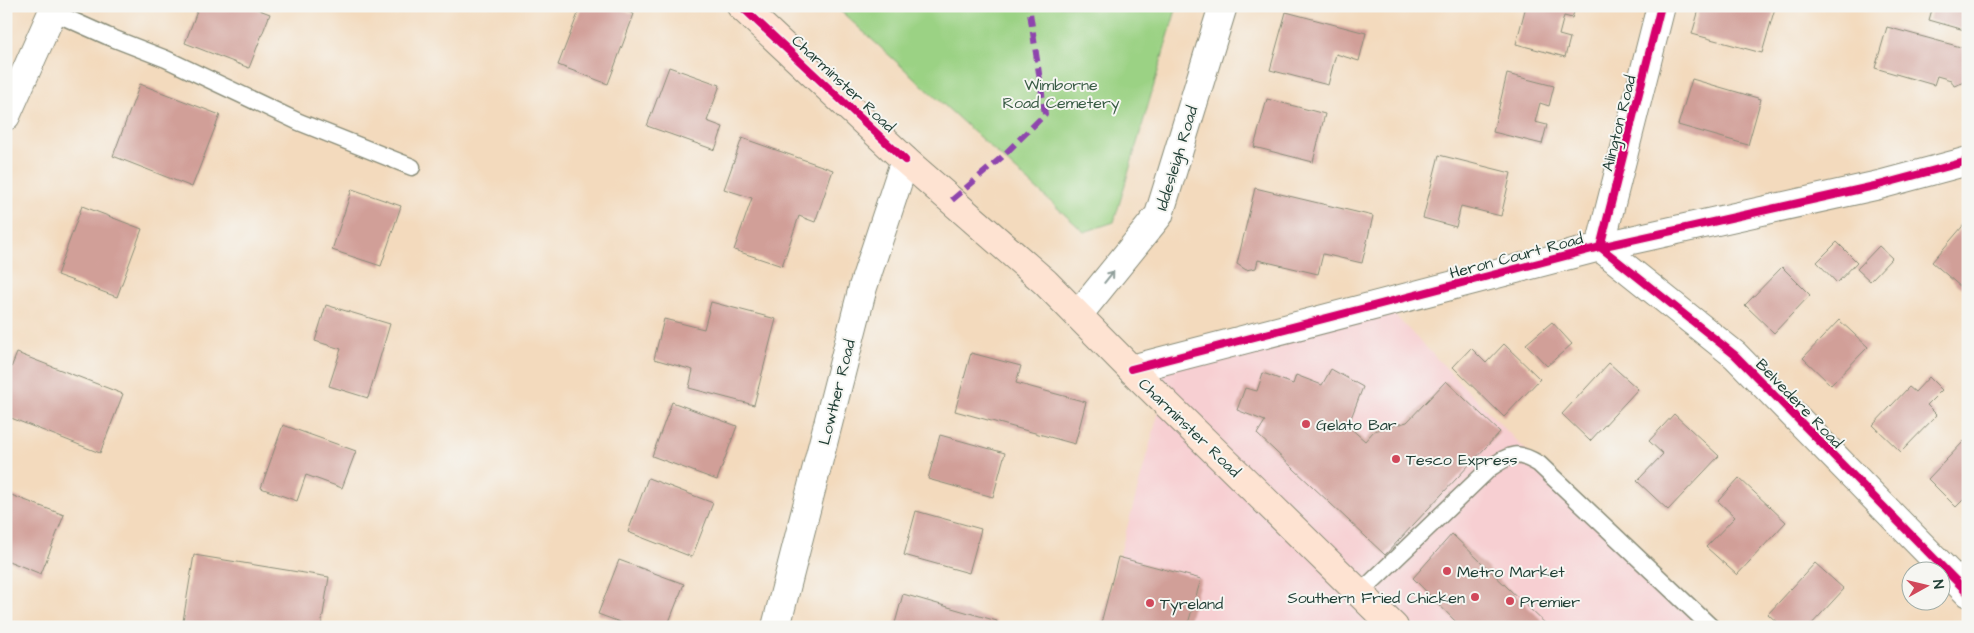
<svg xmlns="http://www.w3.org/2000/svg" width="1974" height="633" viewBox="0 0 1974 633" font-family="'Architects Daughter',sans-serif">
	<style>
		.built { fill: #f7cfd2 }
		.green { fill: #9bd284; stroke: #5d885c }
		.building { fill: #d19f98 }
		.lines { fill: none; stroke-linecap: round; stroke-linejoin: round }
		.service-casing { stroke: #898c78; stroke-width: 19 }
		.minor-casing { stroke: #898c78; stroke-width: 30 }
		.secondary-casing { stroke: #898c78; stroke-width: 30 }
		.service { stroke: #fff; stroke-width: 16 }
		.minor { stroke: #fff; stroke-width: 28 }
		.secondary { stroke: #fee3d2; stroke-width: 28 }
		.quiet { stroke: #8e44ad; stroke-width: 6; stroke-dasharray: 12 6; stroke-linecap: butt }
		.cycleway-casing { stroke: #f6f6f2; stroke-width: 11 }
		.cycleway { stroke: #d6006c; stroke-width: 8 }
		.oneway { stroke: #8f9e9a }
		.poi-dot { fill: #d1495b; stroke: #f6f6f2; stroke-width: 2 }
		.labels { text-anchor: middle; stroke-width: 4; stroke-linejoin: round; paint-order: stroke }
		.street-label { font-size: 16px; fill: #1f3d34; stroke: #f6f6f2 }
		.park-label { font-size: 16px; fill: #385b44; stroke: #f6f6f2 }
		.poi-label { font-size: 16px; fill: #1f3d34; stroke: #f6f6f2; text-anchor: start }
	</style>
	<rect width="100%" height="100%" fill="#f6f6f2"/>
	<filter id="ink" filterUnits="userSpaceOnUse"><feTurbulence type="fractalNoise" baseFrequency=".02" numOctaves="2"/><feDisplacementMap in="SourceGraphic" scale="10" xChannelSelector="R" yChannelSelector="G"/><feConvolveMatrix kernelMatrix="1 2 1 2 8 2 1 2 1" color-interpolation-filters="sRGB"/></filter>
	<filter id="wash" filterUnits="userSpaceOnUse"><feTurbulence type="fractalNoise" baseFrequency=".0096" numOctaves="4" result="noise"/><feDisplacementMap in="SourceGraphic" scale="20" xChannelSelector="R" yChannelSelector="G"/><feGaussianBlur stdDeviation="1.12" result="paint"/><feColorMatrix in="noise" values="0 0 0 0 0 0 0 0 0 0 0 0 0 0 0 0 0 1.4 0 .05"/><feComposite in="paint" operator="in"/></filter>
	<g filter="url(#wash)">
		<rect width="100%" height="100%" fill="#f3dabd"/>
		<path class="built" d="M1384,304L1539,464L1711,627H1100L1162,400L1131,369Z"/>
		<path class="green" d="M835,6H1177L1114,222L1084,232Z"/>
		<g id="blocks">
			<g class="building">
				<path d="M199,6H249L270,14L249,68L185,43Z"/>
				<path d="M581,6H612L634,14L608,84L558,65Z"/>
				<path d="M1526,6H1576L1572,18L1564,16L1559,35L1570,38L1565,57L1516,44Z"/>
				<path d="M1700,6H1769L1775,8L1762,53L1692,34Z"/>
				<path d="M1933,6H1968V31L1929,20Z"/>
				<path d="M1286,12L1366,33L1359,61L1336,54L1328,85L1270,70Z"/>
				<path d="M1887,27L1968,49L1965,65L1968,70V81L1954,86L1951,80L1937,76L1934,85L1875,68Z"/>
				<path d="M669,67L720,85L707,121L723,127L715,150L647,126Z"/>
				<path d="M1507,74L1554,86L1549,106L1540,103L1535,122L1547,125L1542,144L1493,132Z"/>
				<path d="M1692,79L1761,99L1748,145L1678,125Z"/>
				<path d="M140,84L220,115L192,187L113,156Z"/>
				<path d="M1267,99L1325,114L1313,162L1254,147Z"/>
				<path d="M742,138L833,170L815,222L799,216L782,266L734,250L752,198L724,189Z"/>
				<path d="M1439,155L1511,173L1501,216L1461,206L1456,227L1423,218Z"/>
				<path d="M1255,188L1373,216L1362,263L1323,254L1318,274L1258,260L1256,268L1246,270L1237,264Z"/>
				<path d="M352,189L401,206L381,266L332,250Z"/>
				<path d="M82,206L142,229L117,297L57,275Z"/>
				<path d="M1968,220V281L1962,288L1932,262Z"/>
				<path d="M1837,242L1857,262L1837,283L1817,262Z"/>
				<path d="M1879,246L1892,258L1870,281L1857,269Z"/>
				<path d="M1782,267L1810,295L1774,333L1745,305Z"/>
				<path d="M711,302L776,319L754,405L689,388L693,370L654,359L664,319L704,329Z"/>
				<path d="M326,305L390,324L368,398L329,386L341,349L315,341Z"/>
				<path d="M1839,320L1868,347L1831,385L1803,358Z"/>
				<path d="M1552,322L1572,344L1547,366L1526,344Z"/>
				<path d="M1504,344L1540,379L1504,417L1453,367L1471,348L1486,363Z"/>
				<path d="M17,353L123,394L100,453L6,416V380Z"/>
				<path d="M971,353L1021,366L1016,383L1086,402L1075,444L955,411Z"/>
				<path d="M1609,363L1638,389L1590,441L1562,414Z"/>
				<path d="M1331,369L1363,387L1348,426L1365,441L1374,431L1407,422L1446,381L1500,432L1385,555L1257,434L1265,421L1237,410L1245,388L1257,391L1263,373L1293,384L1296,375L1322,385Z"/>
				<path d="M1929,377L1942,390L1927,405L1937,415L1901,452L1873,425L1909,387L1915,392Z"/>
				<path d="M672,402L737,426L717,480L652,456Z"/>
				<path d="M1674,414L1719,456L1668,510L1637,481L1663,454L1649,441Z"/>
				<path d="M283,425L356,451L342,488L306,475L297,501L261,488Z"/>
				<path d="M940,435L1005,453L993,497L928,479Z"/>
				<path d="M1964,441L1968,444V495L1956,507L1928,479Z"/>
				<path d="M648,478L713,503L692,557L628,532Z"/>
				<path d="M1739,478L1786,522L1737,575L1706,547L1735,517L1718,501Z"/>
				<path d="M6,493L64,515L41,574L6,560Z"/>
				<path d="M916,511L981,529L969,573L904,555Z"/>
				<path d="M1452,534L1509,589L1549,627H1461L1413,578Z"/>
				<path d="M194,555L329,577L321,627H182Z"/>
				<path d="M1118,557L1201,579L1187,627H1100Z"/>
				<path d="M619,560L684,584L667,627H633L598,614Z"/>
				<path d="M1815,563L1844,589L1809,627H1782L1768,614Z"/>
				<path d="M903,594L997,621L995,627H894Z"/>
			</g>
		</g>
	</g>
	<g filter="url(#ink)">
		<use href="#blocks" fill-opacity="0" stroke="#898c78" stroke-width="1"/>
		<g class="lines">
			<defs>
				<g id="service">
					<path d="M53,12L107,36L166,59L299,122L412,167"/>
					<path d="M1360,593L1490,468C1511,454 1516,450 1539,464L1711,627"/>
				</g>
				<g id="minor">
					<path d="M1661,6L1600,247L1735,355L1968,593"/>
					<path d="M6,116L55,6"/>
					<path d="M1078,315L1159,215L1223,6"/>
					<path d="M1131,369L1600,247L1879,185L1968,161"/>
					<path d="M776,627L863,287L905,160"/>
				</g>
				<path id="secondary" d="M741,6L905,160L1045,282L1131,369L1394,627"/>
			</defs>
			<use href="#service" class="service-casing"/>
			<use href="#minor" class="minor-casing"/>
			<use href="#secondary" class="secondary-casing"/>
			<use href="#service" class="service"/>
			<use href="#minor" class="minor"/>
			<use href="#secondary" class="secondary"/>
			<path class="quiet" d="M952,200L1002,157L1045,114L1029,6"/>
			<defs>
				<g id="cycleway">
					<path d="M741,6L905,160"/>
					<path d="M1661,6L1600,247L1735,355L1968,593"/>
					<path d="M1131,369L1600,247L1879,185L1968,161"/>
				</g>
			</defs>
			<use href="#cycleway" class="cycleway-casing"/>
			<use href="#cycleway" class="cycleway"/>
		</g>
		<defs><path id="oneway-shaft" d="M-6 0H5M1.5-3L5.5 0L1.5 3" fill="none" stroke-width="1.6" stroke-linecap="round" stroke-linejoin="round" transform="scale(1.25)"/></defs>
		<use class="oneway" href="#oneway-shaft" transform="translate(1109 277) rotate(-51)"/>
	</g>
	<g class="poi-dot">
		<circle cx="1306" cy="424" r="5"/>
		<circle cx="1396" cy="459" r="5"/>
		<circle cx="1447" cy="571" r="5"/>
		<circle cx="1475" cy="597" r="5"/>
		<circle cx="1510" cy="601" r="5"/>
		<circle cx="1150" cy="603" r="5"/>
	</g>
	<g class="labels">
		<g class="street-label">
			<text transform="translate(844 83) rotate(43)" y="6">Charminster Road</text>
			<text transform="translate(1618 123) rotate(-76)" y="6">Alington Road</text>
			<text transform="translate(1176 158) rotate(-73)" y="6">Iddesleigh Road</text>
			<text transform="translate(1516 255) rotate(-15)" y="6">Heron Court Road</text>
			<text transform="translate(836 392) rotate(-76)" y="6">Lowther Road</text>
			<text transform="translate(1800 403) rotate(46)" y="6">Belvedere Road</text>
			<text transform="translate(1190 427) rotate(44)" y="6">Charminster Road</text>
		</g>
		<g class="park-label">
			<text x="1061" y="90">Wimborne<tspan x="1061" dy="18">Road Cemetery</tspan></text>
		</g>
		<g class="poi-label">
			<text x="1316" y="430">Gelato Bar</text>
			<text x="1406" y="465">Tesco Express</text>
			<text x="1457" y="577">Metro Market</text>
			<text x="1465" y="603" text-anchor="end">Southern Fried Chicken</text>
			<text x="1520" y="607">Premier</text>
			<text x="1160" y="609">Tyreland</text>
		</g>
	</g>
	<rect width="1974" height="633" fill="none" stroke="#f6f6f2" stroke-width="25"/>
	<g transform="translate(1926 586) rotate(82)"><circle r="24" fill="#f6f6f2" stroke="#a0aca6"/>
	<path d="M0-4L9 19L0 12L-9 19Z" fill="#d1495b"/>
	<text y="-8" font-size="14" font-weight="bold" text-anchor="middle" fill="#1f3d34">N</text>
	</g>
</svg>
